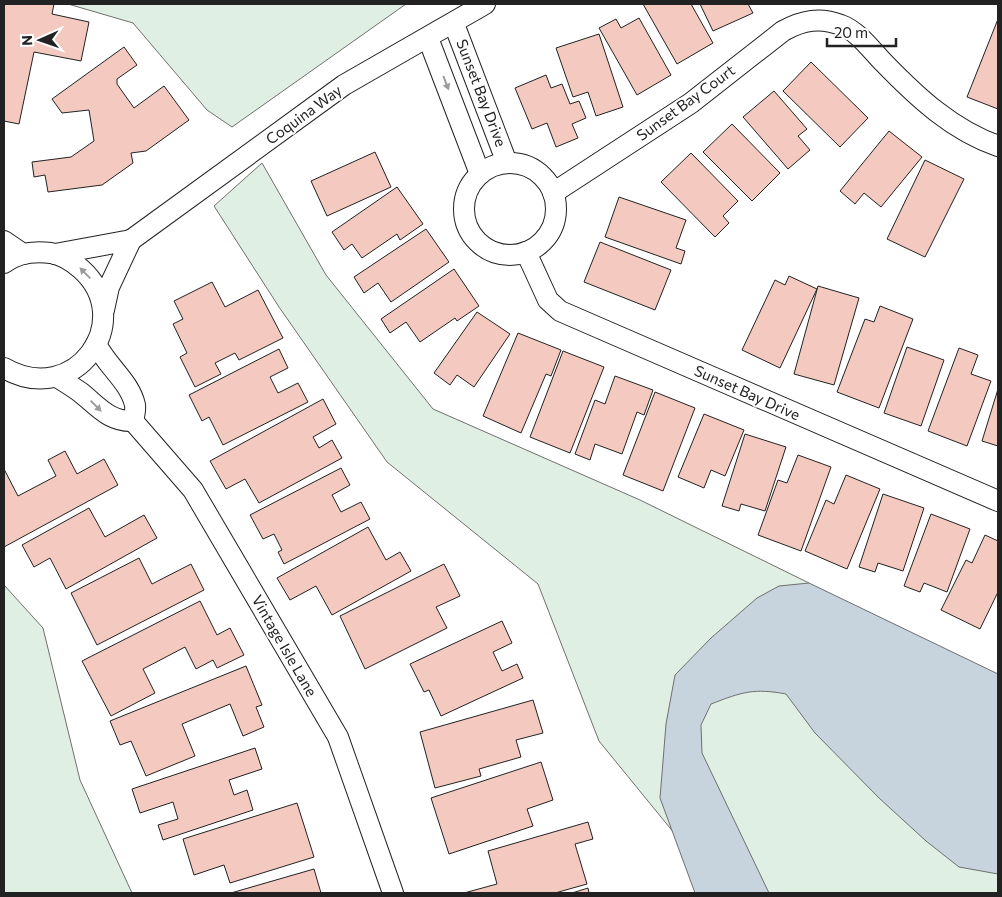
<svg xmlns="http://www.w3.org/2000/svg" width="1002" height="897" viewBox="0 0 1002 897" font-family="Commissioner,sans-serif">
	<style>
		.green { fill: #e0efe3; stroke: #6f6f6f }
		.water { fill: #c7d3dd; stroke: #6f6f6f }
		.building { fill: #f3c9c0; stroke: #222 }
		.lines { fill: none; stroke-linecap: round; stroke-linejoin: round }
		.street-casing { stroke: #222; stroke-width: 22 }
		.street { stroke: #fff; stroke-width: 20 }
		.oneway { fill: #9c9c9c }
		.labels { text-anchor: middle; stroke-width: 4; stroke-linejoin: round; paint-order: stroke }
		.street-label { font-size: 15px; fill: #222; stroke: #fff }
	</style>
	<rect width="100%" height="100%" fill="#fff"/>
	<g class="green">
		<path d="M68,4H406L232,127L207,110L133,23Z"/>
		<path d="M262,163L326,275L433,409L640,500L809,583L907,790L998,847V893H723L599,741L538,584L387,462L279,307L214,206Z"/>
		<path d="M4,585L43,628L80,780L132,893H4Z"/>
	</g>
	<path class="water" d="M809,583L998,674V874L959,867L926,841L879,798L815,733L786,694C754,688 742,692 711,704L701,725L702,753L769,893H695L660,798L666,724L675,675L711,638L757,598L779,586Z"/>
	<g class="building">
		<path d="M4,4H54L52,14L89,22L81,61L34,52L19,124L4,121Z"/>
		<path d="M643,4H691L713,43L677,64Z"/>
		<path d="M700,4H748L753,13L713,31Z"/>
		<path d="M639,18L671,75L637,95L599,28L616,19L621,28Z"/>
		<path d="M998,19V109L967,97Z"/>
		<path d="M599,34L623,107L596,116L588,92L573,97L556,48Z"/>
		<path d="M124,47L137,65L117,79V84L134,108L164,86L189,120L146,151L131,153L133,163L102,185L48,192L45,175L34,177L32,162L71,157L94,141L89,110L62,113L52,99Z"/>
		<path d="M811,62L868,118L840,147L783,91Z"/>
		<path d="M546,75L551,88L562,84L570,104L579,101L586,118L572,124L578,138L556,147L547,123L532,129L515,88Z"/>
		<path d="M774,91L807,129L798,136L810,150L788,169L743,117Z"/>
		<path d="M732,124L780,173L752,201L703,152Z"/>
		<path d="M889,131L922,157L881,207L864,193L855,204L840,191Z"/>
		<path d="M375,152L391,187L327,216L311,181Z"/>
		<path d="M691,153L738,201L723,216L729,223L715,237L661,182Z"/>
		<path d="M925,160L964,179L925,257L887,239Z"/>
		<path d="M397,187L423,224L400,240L397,234L362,258L352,244L344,250L332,232Z"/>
		<path d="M619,197L686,220L676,248L685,251L681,264L605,237Z"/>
		<path d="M426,229L449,262L391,302L378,283L364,293L354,277Z"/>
		<path d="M600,242L671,270L655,310L584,282Z"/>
		<path d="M454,269L479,306L457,321L455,318L420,342L406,322L390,333L381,319Z"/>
		<path d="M789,276L817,289L780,368L742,350L775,280L785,285Z"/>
		<path d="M212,282L225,307L258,290L283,338L239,360L235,353L215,363L221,374L195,387L180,357L187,353L173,324L183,319L174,301Z"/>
		<path d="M818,286L859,298L834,385L794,374Z"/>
		<path d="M880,306L913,319L879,408L837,392L865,319L874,322Z"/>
		<path d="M477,312L510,334L474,387L457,375L450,385L434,373Z"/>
		<path d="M518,333L561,350L551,376L546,374L521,433L483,416Z"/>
		<path d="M907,347L944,360L921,426L884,413Z"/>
		<path d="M959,348L978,355L971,374L991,381L967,446L928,431Z"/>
		<path d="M279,349L288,368L270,377L278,393L298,383L308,402L223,445L209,417L202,421L189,395Z"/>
		<path d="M563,351L604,367L570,453L530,437Z"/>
		<path d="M615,376L653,390L644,415L637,412L622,454L595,444L590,460L575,454L595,400L605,404Z"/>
		<path d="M998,389V446L982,441Z"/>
		<path d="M655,392L695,408L663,491L623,475Z"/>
		<path d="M323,399L336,424L313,437L319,448L332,440L342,458L259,503L245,479L226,489L210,461Z"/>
		<path d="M704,414L744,430L725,476L711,470L704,488L678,477Z"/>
		<path d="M745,434L786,447L765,511L741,504L739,511L722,506Z"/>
		<path d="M65,451L77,474L104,459L118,485L4,547V469L18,496L56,476L48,460Z"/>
		<path d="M798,455L831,467L801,551L758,535L778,480L787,483Z"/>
		<path d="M341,468L350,485L332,495L341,512L361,502L370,519L284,564L278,552L282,550L274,534L263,539L250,515Z"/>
		<path d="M846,475L880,489L847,569L805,551L826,500L834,504Z"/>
		<path d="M883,494L924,508L903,571L878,563L875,572L859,567Z"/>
		<path d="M89,508L105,537L144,515L157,538L66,589L50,558L34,567L22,545Z"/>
		<path d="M931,514L970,529L947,592L924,583L920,592L904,586Z"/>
		<path d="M368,527L386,560L400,552L411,571L332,615L316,586L290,600L277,578Z"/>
		<path d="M985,535L998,541V592L980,629L941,610L966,560L972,563Z"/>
		<path d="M139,558L152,584L191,564L204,590L97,645L71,593Z"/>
		<path d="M444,564L460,596L436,607L447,628L365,669L340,616Z"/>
		<path d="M200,601L217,635L230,628L244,655L217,668L213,660L196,669L185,647L143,669L155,693L111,716L82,661Z"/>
		<path d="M502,621L512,643L493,652L502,671L517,664L523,678L441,716L429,690L424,692L410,664Z"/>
		<path d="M246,666L262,705L256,707L264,727L243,736L230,704L182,724L195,756L146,776L131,741L120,745L110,721Z"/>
		<path d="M533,700L543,733L516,740L521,757L479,769L481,776L435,788L420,732Z"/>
		<path d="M255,748L262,769L229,780L234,795L247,790L253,810L163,840L158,825L178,819L173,802L140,813L132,789Z"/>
		<path d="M541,762L553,800L527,809L533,826L449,854L431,798Z"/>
		<path d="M297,803L314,857L230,883L224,865L194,875L183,839Z"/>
		<path d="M588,822L593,839L575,844L587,884L555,893H464L497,884L488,851Z"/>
		<path d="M314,869L321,893H231Z"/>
		<path d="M588,888L589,893H572Z"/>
	</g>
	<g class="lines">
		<defs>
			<g id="street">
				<path d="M454,24L507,163"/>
				<path d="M428,38L480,174"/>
				<circle cx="510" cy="209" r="46"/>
				<path d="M553,193L691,103L783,31C803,20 820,17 841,25C858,31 872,51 884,63C917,97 952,130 998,146"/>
				<path d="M131,240L344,85L485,4"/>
				<path d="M4,241L23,254"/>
				<path d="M526,252L548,300L560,311L998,501"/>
				<path d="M55,254L131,240L109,287L104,310"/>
				<path d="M4,263C17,253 35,251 51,253C62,255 73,262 81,269C138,320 75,409 4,368"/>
				<path d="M57,377C65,382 73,387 80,392C98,406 109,422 133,421C134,416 136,410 135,405C130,382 107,366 96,344"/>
				<path d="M133,421L193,490L338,737L393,893"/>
			</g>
		</defs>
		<use href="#street" class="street-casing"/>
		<use href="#street" class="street"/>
	</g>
	<defs><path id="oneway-solid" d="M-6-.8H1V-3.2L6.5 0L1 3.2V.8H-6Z" transform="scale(1.25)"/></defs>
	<g class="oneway">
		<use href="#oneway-solid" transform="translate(446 83) rotate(69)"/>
		<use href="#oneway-solid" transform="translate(85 273) rotate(-134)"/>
		<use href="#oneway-solid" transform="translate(96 406) rotate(45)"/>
	</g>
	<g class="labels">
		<g class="street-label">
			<text transform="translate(481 93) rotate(69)" y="5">Sunset Bay Drive</text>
			<text transform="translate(686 103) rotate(-36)" y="5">Sunset Bay Court</text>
			<text transform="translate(304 115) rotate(-36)" y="5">Coquina Way</text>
			<text transform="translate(747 393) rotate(24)" y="5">Sunset Bay Drive</text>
			<text transform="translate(284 646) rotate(60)" y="5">Vintage Isle Lane</text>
		</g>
	</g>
	<rect width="1002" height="897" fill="none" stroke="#222222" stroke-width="10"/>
	<g transform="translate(40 40) rotate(268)" stroke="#ffffff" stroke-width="4" paint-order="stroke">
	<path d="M0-4L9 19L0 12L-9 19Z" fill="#222222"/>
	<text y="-8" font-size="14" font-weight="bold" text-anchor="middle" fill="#222222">N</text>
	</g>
	<path d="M827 38v8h69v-8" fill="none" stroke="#222222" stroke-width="2.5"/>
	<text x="834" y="38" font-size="15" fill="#222222" stroke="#ffffff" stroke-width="4" paint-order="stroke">20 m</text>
</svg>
